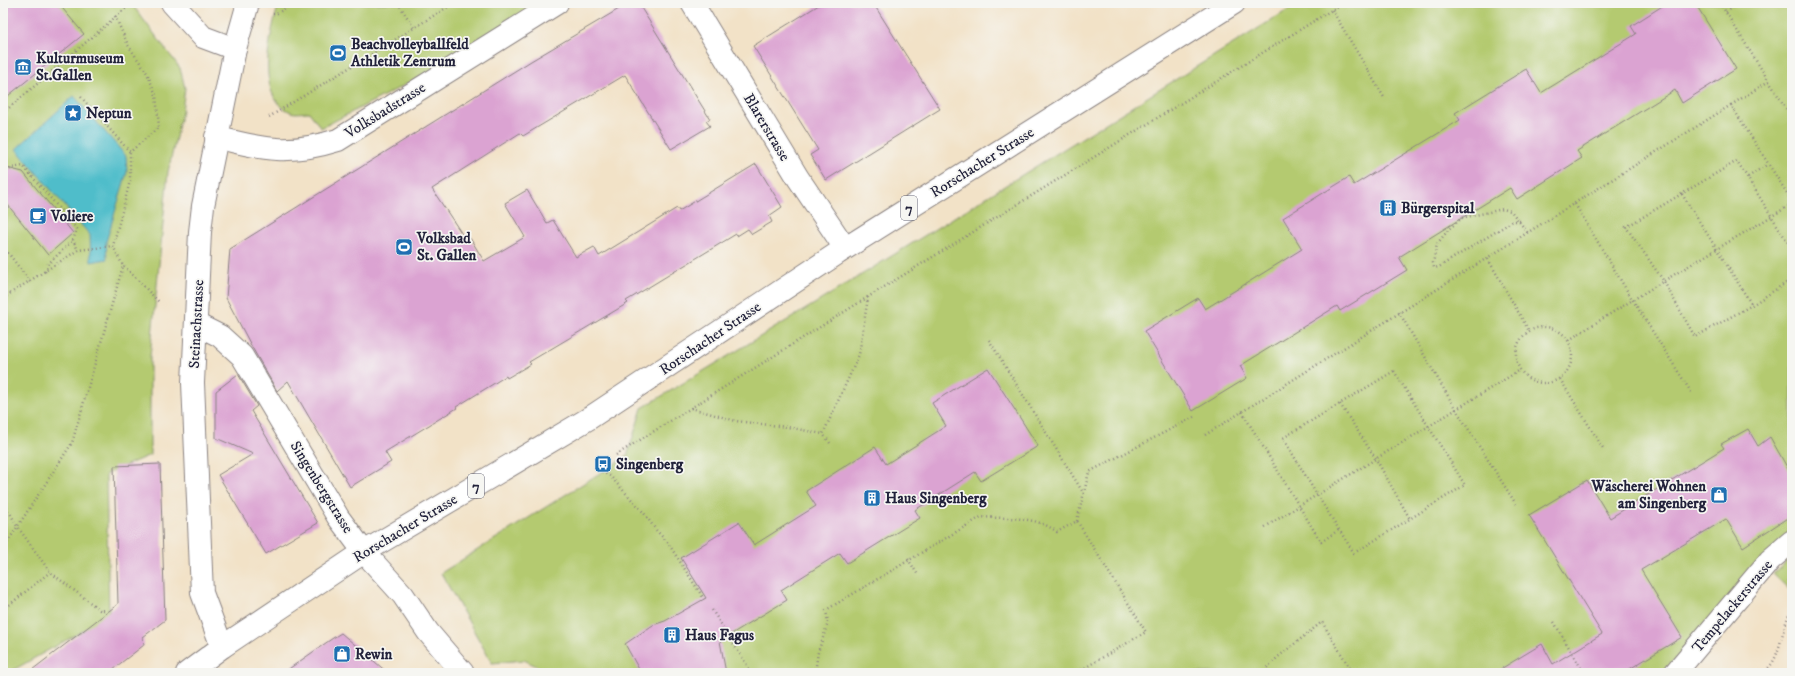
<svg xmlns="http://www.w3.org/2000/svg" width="1795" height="676" viewBox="0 0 1795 676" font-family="'IM FELL DW Pica',serif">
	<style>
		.green { fill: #b4ca6f; stroke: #6b7655 }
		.water { fill: #50bdca; stroke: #397082 }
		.building { fill: #dba3d2 }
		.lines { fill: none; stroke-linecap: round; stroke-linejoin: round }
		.minor-casing { stroke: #8a8281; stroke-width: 24 }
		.major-casing { stroke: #8a8281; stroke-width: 24 }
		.path { stroke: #8a8281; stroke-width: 2.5; stroke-dasharray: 1 3; stroke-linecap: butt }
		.minor { stroke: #fff; stroke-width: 22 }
		.major { stroke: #fff; stroke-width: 22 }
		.labels { text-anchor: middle; stroke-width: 3.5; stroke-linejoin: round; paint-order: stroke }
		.shield { fill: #f6f6f2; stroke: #626272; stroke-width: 1 }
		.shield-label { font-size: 14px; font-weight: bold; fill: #22223b }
		.poi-label { font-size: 15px; font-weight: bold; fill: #22223b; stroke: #f6f6f2; text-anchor: start }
		.street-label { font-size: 15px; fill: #22223b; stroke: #f6f6f2 }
	</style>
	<rect width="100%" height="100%" fill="#f6f6f2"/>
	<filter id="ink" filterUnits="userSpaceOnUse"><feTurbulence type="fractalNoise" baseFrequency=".025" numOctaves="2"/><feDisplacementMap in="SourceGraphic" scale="8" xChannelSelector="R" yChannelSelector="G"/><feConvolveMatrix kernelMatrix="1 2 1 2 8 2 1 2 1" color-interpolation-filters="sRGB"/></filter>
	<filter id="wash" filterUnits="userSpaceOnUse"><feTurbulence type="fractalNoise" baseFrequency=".012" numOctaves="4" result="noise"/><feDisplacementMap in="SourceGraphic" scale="16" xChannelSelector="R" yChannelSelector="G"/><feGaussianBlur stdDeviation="0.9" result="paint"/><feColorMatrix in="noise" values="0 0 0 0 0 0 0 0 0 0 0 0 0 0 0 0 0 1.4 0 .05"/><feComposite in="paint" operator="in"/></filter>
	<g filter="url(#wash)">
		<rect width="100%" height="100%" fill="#f2e2c7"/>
		<g class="green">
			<path d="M3,3H131L180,68L185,88L182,111L168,172L150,357V455L106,474L109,616L8,673H3Z"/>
			<path d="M279,3H542L436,69L321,128L309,112C304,112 295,114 291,112C253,97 271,30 279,3Z"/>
			<path d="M1299,3H1792V545L1662,673H551L524,660L492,663L441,573L627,456L642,408L816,303Z"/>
			<path d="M1792,557V592L1773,574Z"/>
		</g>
		<path class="water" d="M74,96L126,156L127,172L106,242L107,259L91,262L90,235L16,149Z"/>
		<g id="blocks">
			<g class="building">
				<path d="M3,3H58L84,34L3,100Z"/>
				<path d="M629,3H638L710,119L706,121L710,126L671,149L625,75L523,136L520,133L432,189L466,240L470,238L484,261L525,237L505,203L527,190L547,223L553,220L576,257L594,247L599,256L677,208L679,211L756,164L782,207L769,216L772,222L752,234L748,229L737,236L736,234L626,301L628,303L529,362L531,364L507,378L506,376L456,407L457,408L385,452L391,462L350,487L288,381L277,391L253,349L226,298L230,249L531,61Z"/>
				<path d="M822,3H873L940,109L826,180L810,155L818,150L753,46Z"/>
				<path d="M1667,3H1695L1736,69L1682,103L1675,90L1577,151L1582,158L1517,199L1510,188L1399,257L1407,270L1340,311L1337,306L1240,366L1247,378L1193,411L1144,331L1198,298L1205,309L1302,249L1283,218L1349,177L1354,185L1460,120L1455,113L1526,69L1541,93L1636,34L1631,26Z"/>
				<path d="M3,167L23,172L73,233L48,255L3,199Z"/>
				<path d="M988,368L1038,446L981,481L975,472L915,510L920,518L847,563L840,553L781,590L787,600L720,641L726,673H641L625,644L653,625L665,621L706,598L681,558L739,522L754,545L816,506L806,491L875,447L886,464L946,426L932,403Z"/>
				<path d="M238,374L257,406L251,411L318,523L266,554L218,475L253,454L216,438V391Z"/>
				<path d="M1748,429L1758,446L1770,437L1792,476V515L1743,547L1726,519L1641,570L1682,637L1623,673H1494L1542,644L1553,664L1602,634L1529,515L1587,480L1610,518L1724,448L1721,444Z"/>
				<path d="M160,464L165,620L143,637L144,645L108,673H28L118,604L114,466Z"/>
				<path d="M341,633L388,673H283L333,638Z"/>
			</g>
		</g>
	</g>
	<g filter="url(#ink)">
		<use href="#blocks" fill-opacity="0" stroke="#8a8281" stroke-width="1"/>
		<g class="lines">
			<defs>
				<g id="minor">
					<path d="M172,3L203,37L235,49"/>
					<path d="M692,3L798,178L845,248"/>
					<path d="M216,137C264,150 290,155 338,140L557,3"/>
					<path d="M196,324L220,336L242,356L338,517L364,552L403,595L428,632L463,673"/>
					<path d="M1675,673L1770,560L1792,541"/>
				</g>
				<g id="major">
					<path d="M222,647L202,593L193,383L200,232L203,206L235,49L248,3"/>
					<path d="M187,673L222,647L364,552L588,419L838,253L1234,3"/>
				</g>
			</defs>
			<use href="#minor" class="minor-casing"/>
			<use href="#major" class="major-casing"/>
			<g class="path">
				<path d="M398,3L414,28L454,3"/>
				<path d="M1720,3L1792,118"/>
				<path d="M1332,10L1385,99"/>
				<path d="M1726,12L1740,3"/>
				<path d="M273,14H276L294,3"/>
				<path d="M81,97L130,152"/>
				<path d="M1731,105L1769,81"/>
				<path d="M3,113L132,3"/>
				<path d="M269,117L414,28"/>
				<path d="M3,174L12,168L23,166L77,229L73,240L78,250"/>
				<path d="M1748,177L1768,164"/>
				<path d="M1682,194L1752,305"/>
				<path d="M1575,204L1632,299L1691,392"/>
				<path d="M1520,221H1513L1439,267L1434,268L1433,263L1437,244L1449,229L1462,218L1503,209L1511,211L1528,233"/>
				<path d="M3,246L30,282"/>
				<path d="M1792,249L1737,161L1626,227L1663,280L1695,337L1752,305L1792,279"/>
				<path d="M1488,259L1529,331"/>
				<path d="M124,266L159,302"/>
				<path d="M45,272L48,264L73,240"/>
				<path d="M3,298L78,250L113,246"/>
				<path d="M1399,312L1455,408L1516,504"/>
				<circle cx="1544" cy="355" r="28"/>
				<path d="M989,340L1084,494"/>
				<path d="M1569,340C1642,293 1717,249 1792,204"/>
				<path d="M1394,371L1465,485L1354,553L1317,495L1283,438Z"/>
				<path d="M1560,379L1603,448"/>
				<path d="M1340,404L1376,459L1410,519"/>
				<path d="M691,408L736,421L787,427L823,434"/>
				<path d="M1242,412L1321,542L1340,529"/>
				<path d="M1205,435L1731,105L1792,201"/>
				<path d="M830,443L823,434L859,355L868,297L1343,3"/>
				<path d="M616,455L868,297"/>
				<path d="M595,468L610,476L644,513L656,530L668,543L704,599"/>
				<path d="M3,500L17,526L50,572L100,610H107"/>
				<path d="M1077,521L1089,472L1194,417"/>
				<path d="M1265,527L1520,370"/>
				<path d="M3,549L72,443L123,266L113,246L130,181V152L159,127L156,95L147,73L128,45L115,16"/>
				<path d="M908,559L918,575"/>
				<path d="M1788,580L1792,585"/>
				<path d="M3,610L50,572"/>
				<path d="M712,610L752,673"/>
				<path d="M1554,622L1584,673"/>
				<path d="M815,673L818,652L828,623L826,610L981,517C1007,519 1035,515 1057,532L1077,521L1146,632L1076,673"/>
				<path d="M1261,673L1278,657L1322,622L1353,673"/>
				<path d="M1762,673C1782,662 1780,627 1792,610"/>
			</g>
			<use href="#minor" class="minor"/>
			<use href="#major" class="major"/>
		</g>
	</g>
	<defs>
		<symbol id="stadium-square" viewBox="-11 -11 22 22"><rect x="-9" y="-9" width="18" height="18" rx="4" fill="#1f6fb2" stroke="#f6f6f2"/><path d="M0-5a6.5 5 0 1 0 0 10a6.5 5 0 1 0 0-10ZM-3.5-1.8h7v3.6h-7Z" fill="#fff"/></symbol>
		<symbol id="museum-square" viewBox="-11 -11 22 22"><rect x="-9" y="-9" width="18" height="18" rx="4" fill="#1f6fb2" stroke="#f6f6f2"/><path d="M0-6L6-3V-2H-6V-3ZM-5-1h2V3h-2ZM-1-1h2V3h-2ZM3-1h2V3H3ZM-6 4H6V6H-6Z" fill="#fff"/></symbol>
		<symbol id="sight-square" viewBox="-11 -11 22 22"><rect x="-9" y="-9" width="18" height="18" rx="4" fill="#1f6fb2" stroke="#f6f6f2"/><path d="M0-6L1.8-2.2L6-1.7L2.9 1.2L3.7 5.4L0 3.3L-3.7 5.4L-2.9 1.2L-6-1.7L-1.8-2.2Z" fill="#fff"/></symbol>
		<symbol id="building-square" viewBox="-11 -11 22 22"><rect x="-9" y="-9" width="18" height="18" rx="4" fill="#1f6fb2" stroke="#f6f6f2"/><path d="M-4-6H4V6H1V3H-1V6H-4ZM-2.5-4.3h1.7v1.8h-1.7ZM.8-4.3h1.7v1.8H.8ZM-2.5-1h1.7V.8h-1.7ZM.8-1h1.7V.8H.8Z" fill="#fff"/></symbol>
		<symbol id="cafe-square" viewBox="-11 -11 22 22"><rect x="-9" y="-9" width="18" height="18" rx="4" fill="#1f6fb2" stroke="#f6f6f2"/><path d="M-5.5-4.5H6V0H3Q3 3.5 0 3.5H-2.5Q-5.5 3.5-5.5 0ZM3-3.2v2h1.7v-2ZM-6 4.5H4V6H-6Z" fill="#fff"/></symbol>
		<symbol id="bus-square" viewBox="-11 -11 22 22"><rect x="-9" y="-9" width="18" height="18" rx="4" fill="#1f6fb2" stroke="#f6f6f2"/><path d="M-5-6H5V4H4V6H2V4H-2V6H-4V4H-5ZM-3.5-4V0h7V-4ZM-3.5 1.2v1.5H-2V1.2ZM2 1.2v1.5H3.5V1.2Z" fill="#fff"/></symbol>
		<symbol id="shop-square" viewBox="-11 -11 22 22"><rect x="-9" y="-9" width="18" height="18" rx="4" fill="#1f6fb2" stroke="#f6f6f2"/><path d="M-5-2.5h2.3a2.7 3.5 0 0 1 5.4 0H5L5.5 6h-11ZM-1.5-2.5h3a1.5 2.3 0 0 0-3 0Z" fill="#fff"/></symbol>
	</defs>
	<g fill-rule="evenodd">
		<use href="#stadium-square" x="328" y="43" width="20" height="20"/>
		<use href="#museum-square" x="13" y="57" width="20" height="20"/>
		<use href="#sight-square" x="63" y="103" width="20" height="20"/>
		<use href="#building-square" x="1378" y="198" width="20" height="20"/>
		<use href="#cafe-square" x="28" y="206" width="20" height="20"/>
		<use href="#stadium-square" x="394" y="237" width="20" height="20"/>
		<use href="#bus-square" x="593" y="454" width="20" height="20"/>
		<use href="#shop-square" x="1709" y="485" width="20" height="20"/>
		<use href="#building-square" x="862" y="488" width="20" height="20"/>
		<use href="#building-square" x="662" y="625" width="20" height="20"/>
		<use href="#shop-square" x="332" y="644" width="20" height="20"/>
	</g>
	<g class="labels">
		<g class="shield">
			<rect x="901" y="196" width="16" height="24" rx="3"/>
			<rect x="468" y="474" width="16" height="24" rx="3"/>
		</g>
		<g class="shield-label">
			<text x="909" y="213">7</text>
			<text x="476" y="491">7</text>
		</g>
		<g class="poi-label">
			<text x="351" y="49">Beachvolleyballfeld<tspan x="351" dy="17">Athletik Zentrum</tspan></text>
			<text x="36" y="63">Kulturmuseum<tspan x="36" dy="17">St.Gallen</tspan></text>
			<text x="86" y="118">Neptun</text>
			<text x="1401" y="213">Bürgerspital</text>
			<text x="51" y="221">Voliere</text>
			<text x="417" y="243">Volksbad<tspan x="417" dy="17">St. Gallen</tspan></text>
			<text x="616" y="469">Singenberg</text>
			<text x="1706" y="491" text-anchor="end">Wäscherei Wohnen<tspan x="1706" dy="17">am Singenberg</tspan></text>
			<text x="885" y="503">Haus Singenberg</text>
			<text x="685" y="640">Haus Fagus</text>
			<text x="355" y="659">Rewin</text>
		</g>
		<g class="street-label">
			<text transform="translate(385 110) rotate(-32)" y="5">Volksbadstrasse</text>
			<text transform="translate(767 127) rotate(59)" y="5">Blarerstrasse</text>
			<text transform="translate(982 162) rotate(-32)" y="5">Rorschacher Strasse</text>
			<text transform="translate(196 324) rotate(-87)" y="5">Steinachstrasse</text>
			<text transform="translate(710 338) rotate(-34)" y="5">Rorschacher Strasse</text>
			<text transform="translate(322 487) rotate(58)" y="5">Singenbergstrasse</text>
			<text transform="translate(405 528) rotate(-31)" y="5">Rorschacher Strasse</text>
			<text transform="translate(1732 606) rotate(-50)" y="5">Tempelackerstrasse</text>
		</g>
	</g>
	<rect width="1795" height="676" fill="none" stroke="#f6f6f2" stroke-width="16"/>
</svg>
